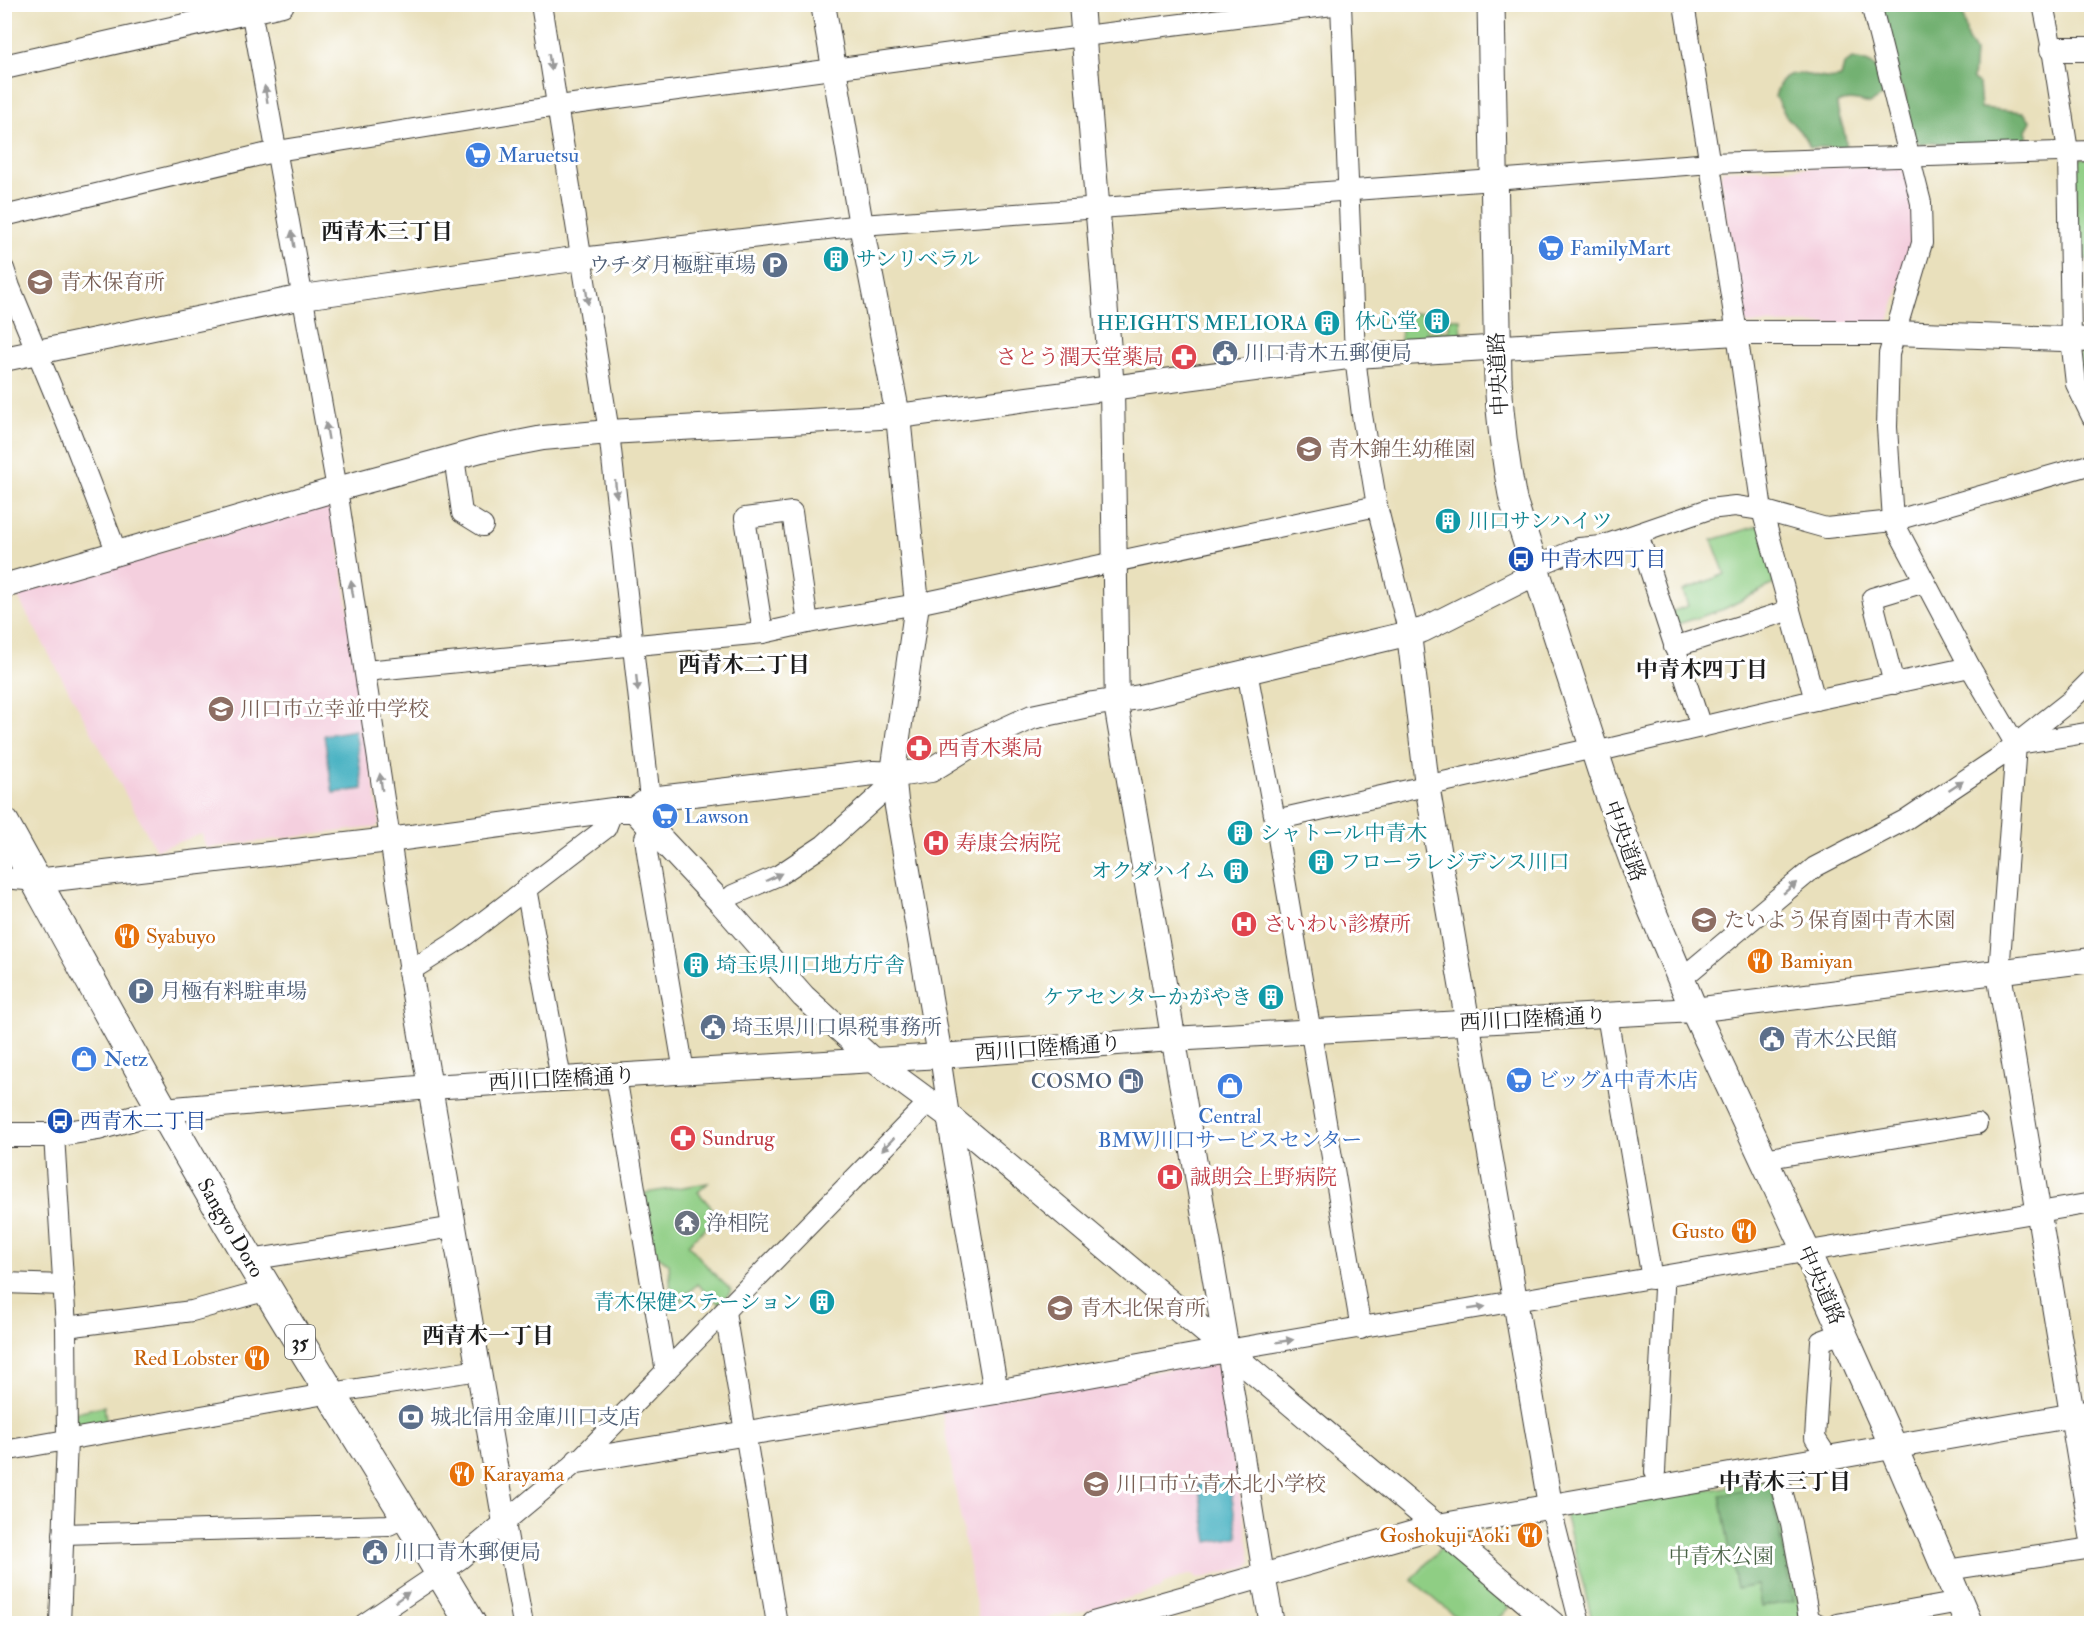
<svg xmlns="http://www.w3.org/2000/svg" width="2096" height="1628" viewBox="0 0 2096 1628" font-family="'IM FELL Double Pica','Noto Serif JP',serif">
	<style>
		.built { fill: #f4cfde }
		.green { fill: #8fce84; stroke: #567550; stroke-width: 1.5 }
		.forest { fill: #73b172; stroke: #486647; stroke-width: 1.5 }
		.water { fill: #44b0c1; stroke: #30666e; stroke-width: 1.5 }
		.lines { fill: none; stroke-linecap: round; stroke-linejoin: round }
		.minor-casing { stroke: #3b3934; stroke-width: 22 }
		.tertiary-casing { stroke: #3b3934; stroke-width: 26 }
		.secondary-casing { stroke: #3b3934; stroke-width: 29 }
		.primary-casing { stroke: #3b3934; stroke-width: 32 }
		.minor { stroke: #fff; stroke-width: 20 }
		.tertiary { stroke: #fff; stroke-width: 24 }
		.secondary { stroke: #fff; stroke-width: 27 }
		.primary { stroke: #fff; stroke-width: 30 }
		.oneway { fill: #999 }
		.labels { text-anchor: middle; stroke-width: 6; stroke-linejoin: round; paint-order: stroke }
		.shield { fill: #fff; stroke: #606060; stroke-width: 1.5 }
		.shield-label { font-size: 20px; font-weight: bold; fill: #1c1c1c }
		.shop-label { font-size: 21px; fill: #366cbe; stroke: #fff; text-anchor: start }
		.culture-label { font-size: 21px; fill: #0d838f; stroke: #fff; text-anchor: start }
		.service-label { font-size: 21px; fill: #4e5e75; stroke: #fff; text-anchor: start }
		.education-label { font-size: 21px; fill: #785e54; stroke: #fff; text-anchor: start }
		.health-label { font-size: 21px; fill: #be3a42; stroke: #fff; text-anchor: start }
		.street-label { font-size: 21px; fill: #1c1c1c; stroke: #fff }
		.transit-label { font-size: 21px; fill: #164399; stroke: #fff; text-anchor: start }
		.food-label { font-size: 21px; fill: #c56008; stroke: #fff; text-anchor: start }
		.worship-label { font-size: 21px; fill: #5b616d; stroke: #fff; text-anchor: start }
		.park-label { font-size: 21px; fill: #4a6346; stroke: #fff }
		.neighbourhood-label { font-size: 22px; font-weight: bold; fill: #1c1c1c; stroke: #fff }
	</style>
	<rect width="100%" height="100%" fill="#fff"/>
	<filter id="ink" filterUnits="userSpaceOnUse"><feTurbulence type="fractalNoise" baseFrequency=".0167" numOctaves="2"/><feDisplacementMap in="SourceGraphic" scale="12" xChannelSelector="R" yChannelSelector="G"/><feConvolveMatrix kernelMatrix="1 2 1 2 8 2 1 2 1" color-interpolation-filters="sRGB"/></filter>
	<filter id="wash" filterUnits="userSpaceOnUse"><feTurbulence type="fractalNoise" baseFrequency=".008" numOctaves="4" result="noise"/><feDisplacementMap in="SourceGraphic" scale="24" xChannelSelector="R" yChannelSelector="G"/><feGaussianBlur stdDeviation="1.35" result="paint"/><feColorMatrix in="noise" values="0 0 0 0 0 0 0 0 0 0 0 0 0 0 0 0 0 1.4 0 .05"/><feComposite in="paint" operator="in"/></filter>
	<g filter="url(#wash)">
		<rect width="100%" height="100%" fill="#e9e0bc"/>
		<g class="built">
			<path d="M1899,165L1906,171L1914,217L1912,247L1890,319L1884,324H1747L1742,319L1720,177L1723,170Z"/>
			<path d="M328,502L333,506L380,823L376,827L206,848L202,834L156,850L16,594Z"/>
			<path d="M1211,1362L1219,1367L1251,1561L1248,1567L1198,1579L1191,1574L1164,1583L1160,1589L1070,1615L1065,1613L1048,1618L1043,1623H979L941,1408Z"/>
		</g>
		<g class="green">
			<path d="M2082,158H2091V259L2077,260L2076,162Z"/>
			<path d="M1426,313L1427,331H1449V319H1461L1462,341L1401,343L1400,314Z"/>
			<path d="M2091,349V401L2079,376V351Z"/>
			<path d="M1761,525L1774,584L1724,609L1672,626L1668,613L1688,606L1683,591L1725,574L1712,540Z"/>
			<path d="M708,1183L698,1192L719,1216L688,1244L711,1271L732,1291L719,1304L697,1284L679,1303L671,1296L669,1264L654,1253L645,1193Z"/>
			<path d="M104,1406L107,1425L76,1431V1412Z"/>
			<path d="M1768,1480L1774,1484L1803,1623H1593L1565,1514Z"/>
			<path d="M1440,1548L1509,1607L1494,1623H1463L1412,1580Z"/>
		</g>
		<g class="forest">
			<path d="M1884,5H1962L1967,38L1975,52L1973,80L1979,84L1981,108L2023,112L2031,121L2026,130L2028,140L2023,143L1954,145L1933,142L1922,145L1913,138L1904,103L1906,94C1888,75 1904,53 1887,35L1889,27L1882,11Z"/>
			<path d="M1852,59C1877,62 1881,69 1883,95L1870,104C1859,101 1848,98 1837,103C1837,119 1848,132 1846,148L1810,147L1803,135L1786,116L1775,97C1785,54 1815,85 1841,77L1844,65Z"/>
			<path d="M1771,1485L1793,1601L1761,1607L1757,1585L1737,1589L1720,1495Z"/>
		</g>
		<g class="water">
			<path d="M355,730L363,789L333,793L324,735Z"/>
			<path d="M1229,1479L1238,1537L1208,1542L1198,1484Z"/>
		</g>
	</g>
	<g filter="url(#ink)">
		<g class="lines">
			<defs>
				<g id="minor">
					<path d="M250,4L337,489L410,971L462,938L606,828L613,810"/>
					<path d="M541,4L609,432L650,799"/>
					<path d="M1341,4L1355,356L1362,415L1377,506L1409,634"/>
					<path d="M1684,4L1737,333L1762,510L1815,700"/>
					<path d="M1871,4L1921,203L1922,243L1889,354L1887,427L1893,521L1970,667L2016,745L1999,973"/>
					<path d="M2043,4L2052,49L2068,151L2071,339L2076,384L2092,417"/>
					<path d="M4,216L277,151L544,108L996,47L1341,4"/>
					<path d="M581,258L861,225L1494,180L1711,163L2092,151"/>
					<path d="M4,269L10,287L71,434L117,553"/>
					<path d="M454,457L462,513L483,526"/>
					<path d="M1638,534L1701,727"/>
					<path d="M1535,567L1579,548L1602,546L1709,509L1735,506L1762,510L1826,528L1893,521L2092,464"/>
					<path d="M763,633L745,518L792,512L808,623"/>
					<path d="M1674,647L1790,610"/>
					<path d="M365,671L763,633L808,623L917,604L1377,506"/>
					<path d="M1247,671L1275,820L1361,1329"/>
					<path d="M1894,684L1872,598L1925,582"/>
					<path d="M2018,744L2092,732"/>
					<path d="M1275,820L1585,750L1595,752L1815,700L1970,667"/>
					<path d="M650,828L645,838L648,859L684,1072"/>
					<path d="M4,878L36,881"/>
					<path d="M526,888L561,1079"/>
					<path d="M723,905L733,895L779,875L824,845L885,790L893,772"/>
					<path d="M1681,979L1815,867L1905,820L1998,758L2070,701L2092,679"/>
					<path d="M1607,1015L1652,1279"/>
					<path d="M940,1056L949,1116"/>
					<path d="M616,1076L666,1372"/>
					<path d="M54,1135L66,1327L67,1440L60,1624"/>
					<path d="M1763,1159L1977,1124"/>
					<path d="M250,1260L454,1227"/>
					<path d="M4,1283L64,1285"/>
					<path d="M725,1312L777,1624"/>
					<path d="M66,1327L192,1311L268,1290"/>
					<path d="M4,1451L331,1393L479,1370"/>
					<path d="M1828,1458L1815,1438L1821,1341L1842,1333"/>
					<path d="M1775,1466L1791,1523L1809,1619L1818,1624"/>
					<path d="M1655,1472L1664,1288L1663,1277"/>
					<path d="M1550,1505L1580,1624"/>
					<path d="M505,1523L523,1624"/>
					<path d="M63,1534L389,1525L407,1516"/>
					<path d="M1947,1570L2092,1548"/>
					<path d="M1263,1575L1227,1350L2092,1203"/>
					<path d="M364,1624L459,1560L578,1461L929,1102"/>
					<path d="M1837,1624L1960,1602"/>
				</g>
				<g id="tertiary">
					<path d="M823,4L861,225L898,416L917,604L893,772L896,801L940,1056"/>
					<path d="M2052,49H2092"/>
					<path d="M4,67L282,4"/>
					<path d="M4,359L303,297L581,258"/>
					<path d="M4,586L337,489L481,450L543,438L609,432L898,416L1355,356L1737,333H1894L2092,340"/>
					<path d="M1409,634L1427,785L1550,1505"/>
					<path d="M634,810L723,905L803,996L873,1060L949,1116L1553,1624"/>
					<path d="M36,881L389,840L613,810H634L650,799L874,773L903,774L931,770L973,744L1032,717L1093,704L1140,697L1423,630L1536,573"/>
					<path d="M410,971L505,1523"/>
					<path d="M1999,973L2092,1535"/>
					<path d="M949,1116L996,1392"/>
					<path d="M4,1135H54L98,1128L163,1110L430,1087L940,1056L1172,1039L1694,1010L2092,960"/>
					<path d="M578,1461L996,1392L1227,1350L1117,710L1112,388L1081,4"/>
					<path d="M1263,1575L1272,1624"/>
					<path d="M1093,1624L1438,1526L2092,1412"/>
				</g>
				<path id="secondary" d="M1491,4L1498,379C1500,420 1505,460 1513,500L1609,795L1646,896L1694,1010L1806,1250L1887,1432L1969,1624"/>
				<g id="primary">
					<path id="s1" d="M4,823C85,970 165,1118 251,1262C323,1383 399,1502 471,1624"/>
				</g>
			</defs>
			<use href="#minor" class="minor-casing"/>
			<use href="#tertiary" class="tertiary-casing"/>
			<use href="#secondary" class="secondary-casing"/>
			<use href="#primary" class="primary-casing"/>
			<use href="#minor" class="minor"/>
			<use href="#tertiary" class="tertiary"/>
			<use href="#secondary" class="secondary"/>
			<use href="#primary" class="primary"/>
		</g>
		<defs><path id="oneway-solid" d="M-6-.8H1V-3.2L6.5 0L1 3.2V.8H-6Z" transform="scale(1.5)"/></defs>
		<g class="oneway">
			<use href="#oneway-solid" transform="translate(550 62) rotate(81)"/>
			<use href="#oneway-solid" transform="translate(266 94) rotate(-100)"/>
			<use href="#oneway-solid" transform="translate(293 239) rotate(-100)"/>
			<use href="#oneway-solid" transform="translate(587 296) rotate(82)"/>
			<use href="#oneway-solid" transform="translate(327 431) rotate(-100)"/>
			<use href="#oneway-solid" transform="translate(616 489) rotate(84)"/>
			<use href="#oneway-solid" transform="translate(352 589) rotate(-99)"/>
			<use href="#oneway-solid" transform="translate(637 683) rotate(84)"/>
			<use href="#oneway-solid" transform="translate(381 782) rotate(-98)"/>
			<use href="#oneway-solid" transform="translate(1956 786) rotate(-34)"/>
			<use href="#oneway-solid" transform="translate(774 877) rotate(-26)"/>
			<use href="#oneway-solid" transform="translate(1790 888) rotate(-40)"/>
			<use href="#oneway-solid" transform="translate(888 1144) rotate(134)"/>
			<use href="#oneway-solid" transform="translate(1477 1308) rotate(-9)"/>
			<use href="#oneway-solid" transform="translate(1285 1341) rotate(-9)"/>
			<use href="#oneway-solid" transform="translate(402 1597) rotate(-35)"/>
		</g>
	</g>
	<defs>
		<symbol id="supermarket-disc" viewBox="-11 -11 22 22"><circle r="9.5" fill="#3f7fe0" stroke="#fff"/><path d="M-6-5.5h2.5l.6 2H6L4.5 2H-2.5L-4.4-4H-6ZM-1.5 3.2a1.3 1.3 0 1 0 .1 0ZM3 3.2a1.3 1.3 0 1 0 .1 0Z" fill="#fff"/></symbol>
		<symbol id="building-disc" viewBox="-11 -11 22 22"><circle r="9.5" fill="#0f9aa8" stroke="#fff"/><path d="M-4-6H4V6H1V3H-1V6H-4ZM-2.5-4.3h1.7v1.8h-1.7ZM.8-4.3h1.7v1.8H.8ZM-2.5-1h1.7V.8h-1.7ZM.8-1h1.7V.8H.8Z" fill="#fff"/></symbol>
		<symbol id="parking-disc" viewBox="-11 -11 22 22"><circle r="9.5" fill="#5c6f8a" stroke="#fff"/><path d="M-3.5-5.5H1a3.5 3.5 0 0 1 0 7H-1V5.5H-3.5ZM-1-3.4V-.6H.8a1.4 1.4 0 0 0 0-2.8Z" fill="#fff"/></symbol>
		<symbol id="school-disc" viewBox="-11 -11 22 22"><circle r="9.5" fill="#8d6e63" stroke="#fff"/><path d="M0-5L7-2L0 1L-7-2ZM-4 1L0 2.5L4 1V4Q0 6-4 4Z" fill="#fff"/></symbol>
		<symbol id="civic-disc" viewBox="-11 -11 22 22"><circle r="9.5" fill="#5c6f8a" stroke="#fff"/><path d="M-.6-6.5H3V-4.5H.6V-3L4-1V1h2V6H-6V1h2V-1L-.6-3ZM-1.2 2.5V6h2.4V2.5Z" fill="#fff"/></symbol>
		<symbol id="pharmacy-disc" viewBox="-11 -11 22 22"><circle r="9.5" fill="#e0444e" stroke="#fff"/><path d="M-2-6h4v4h4v4h-4v4h-4v-4h-4v-4h4Z" fill="#fff"/></symbol>
		<symbol id="bus-disc" viewBox="-11 -11 22 22"><circle r="9.5" fill="#1a4fb4" stroke="#fff"/><path d="M-5-6H5V4H4V6H2V4H-2V6H-4V4H-5ZM-3.5-4V0h7V-4ZM-3.5 1.2v1.5H-2V1.2ZM2 1.2v1.5H3.5V1.2Z" fill="#fff"/></symbol>
		<symbol id="hospital-disc" viewBox="-11 -11 22 22"><circle r="9.5" fill="#e0444e" stroke="#fff"/><path d="M-5-5h3v3.5h4V-5h3V5h-3V1.5h-4V5h-3Z" fill="#fff"/></symbol>
		<symbol id="restaurant-disc" viewBox="-11 -11 22 22"><circle r="9.5" fill="#e8710a" stroke="#fff"/><path d="M-5-6h1v4h1v-4h1v4h1v-4h1v5L-1.5 .5V6h-2V.5L-5-1ZM5-6V6H3V1.5H1.5Q1.5-4 5-6Z" fill="#fff"/></symbol>
		<symbol id="shop-disc" viewBox="-11 -11 22 22"><circle r="9.5" fill="#3f7fe0" stroke="#fff"/><path d="M-5-2.5h2.3a2.7 3.5 0 0 1 5.4 0H5L5.5 6h-11ZM-1.5-2.5h3a1.5 2.3 0 0 0-3 0Z" fill="#fff"/></symbol>
		<symbol id="fuel-disc" viewBox="-11 -11 22 22"><circle r="9.5" fill="#5c6f8a" stroke="#fff"/><path d="M-5.5-6h7V0h2V4h1.3V-2.5L3-4.5l.8-.8L6-3V5H2.5V1h-1V6h-7ZM-4.2-4.7v3.2H.2V-4.7Z" fill="#fff"/></symbol>
		<symbol id="temple-disc" viewBox="-11 -11 22 22"><circle r="9.5" fill="#6b7280" stroke="#fff"/><path d="M0-6L5-2H3V0L6.5 2.5H4V6H1.5V3h-3V6H-4V2.5H-6.5L-3 0V-2H-5Z" fill="#fff"/></symbol>
		<symbol id="bank-disc" viewBox="-11 -11 22 22"><circle r="9.5" fill="#5c6f8a" stroke="#fff"/><path d="M-6-4H6V4H-6ZM0-2.3a2.3 2.3 0 1 0 0 4.6a2.3 2.3 0 1 0 0-4.6Z" fill="#fff"/></symbol>
	</defs>
	<g fill-rule="evenodd">
		<use href="#supermarket-disc" x="463" y="140" width="30" height="30"/>
		<use href="#supermarket-disc" x="1536" y="233" width="30" height="30"/>
		<use href="#building-disc" x="821" y="244" width="30" height="30"/>
		<use href="#parking-disc" x="760" y="250" width="30" height="30"/>
		<use href="#school-disc" x="25" y="267" width="30" height="30"/>
		<use href="#building-disc" x="1422" y="306" width="30" height="30"/>
		<use href="#building-disc" x="1312" y="308" width="30" height="30"/>
		<use href="#civic-disc" x="1210" y="338" width="30" height="30"/>
		<use href="#pharmacy-disc" x="1169" y="342" width="30" height="30"/>
		<use href="#school-disc" x="1294" y="434" width="30" height="30"/>
		<use href="#building-disc" x="1433" y="506" width="30" height="30"/>
		<use href="#bus-disc" x="1506" y="544" width="30" height="30"/>
		<use href="#school-disc" x="206" y="694" width="30" height="30"/>
		<use href="#pharmacy-disc" x="904" y="733" width="30" height="30"/>
		<use href="#supermarket-disc" x="650" y="801" width="30" height="30"/>
		<use href="#building-disc" x="1225" y="818" width="30" height="30"/>
		<use href="#hospital-disc" x="921" y="828" width="30" height="30"/>
		<use href="#building-disc" x="1306" y="847" width="30" height="30"/>
		<use href="#building-disc" x="1221" y="856" width="30" height="30"/>
		<use href="#school-disc" x="1689" y="905" width="30" height="30"/>
		<use href="#hospital-disc" x="1229" y="909" width="30" height="30"/>
		<use href="#restaurant-disc" x="112" y="921" width="30" height="30"/>
		<use href="#restaurant-disc" x="1745" y="946" width="30" height="30"/>
		<use href="#building-disc" x="681" y="950" width="30" height="30"/>
		<use href="#parking-disc" x="126" y="976" width="30" height="30"/>
		<use href="#building-disc" x="1256" y="982" width="30" height="30"/>
		<use href="#civic-disc" x="698" y="1012" width="30" height="30"/>
		<use href="#civic-disc" x="1757" y="1024" width="30" height="30"/>
		<use href="#shop-disc" x="69" y="1044" width="30" height="30"/>
		<use href="#supermarket-disc" x="1504" y="1065" width="30" height="30"/>
		<use href="#fuel-disc" x="1116" y="1066" width="30" height="30"/>
		<use href="#shop-disc" x="1215" y="1071" width="30" height="30"/>
		<use href="#bus-disc" x="45" y="1106" width="30" height="30"/>
		<use href="#pharmacy-disc" x="668" y="1123" width="30" height="30"/>
		<use href="#hospital-disc" x="1155" y="1162" width="30" height="30"/>
		<use href="#temple-disc" x="672" y="1208" width="30" height="30"/>
		<use href="#restaurant-disc" x="1729" y="1216" width="30" height="30"/>
		<use href="#building-disc" x="807" y="1287" width="30" height="30"/>
		<use href="#school-disc" x="1045" y="1293" width="30" height="30"/>
		<use href="#restaurant-disc" x="242" y="1343" width="30" height="30"/>
		<use href="#bank-disc" x="396" y="1402" width="30" height="30"/>
		<use href="#restaurant-disc" x="447" y="1459" width="30" height="30"/>
		<use href="#school-disc" x="1081" y="1469" width="30" height="30"/>
		<use href="#restaurant-disc" x="1515" y="1520" width="30" height="30"/>
		<use href="#civic-disc" x="360" y="1537" width="30" height="30"/>
	</g>
	<g class="labels">
		<rect class="shield" x="285" y="1325" width="30" height="34" rx="4.5"/>
		<g class="shield-label">
			<text x="300" y="1349">35</text>
		</g>
		<g class="shop-label">
			<text x="498" y="162">Maruetsu</text>
			<text x="1570" y="255">FamilyMart</text>
			<text x="684" y="823">Lawson</text>
			<text x="104" y="1066">Netz</text>
			<text x="1538" y="1087">ビッグA中青木店</text>
			<text x="1230" y="1123" text-anchor="middle">Central<tspan x="1230" dy="24">BMW川口サービスセンター</tspan></text>
		</g>
		<g class="culture-label">
			<text x="856" y="266">サンリベラル</text>
			<text x="1418" y="328" text-anchor="end">休心堂</text>
			<text x="1308" y="330" text-anchor="end">HEIGHTS MELIORA</text>
			<text x="1468" y="528">川口サンハイツ</text>
			<text x="1260" y="840">シャトール中青木</text>
			<text x="1340" y="869">フローラレジデンス川口</text>
			<text x="1216" y="878" text-anchor="end">オクダハイム</text>
			<text x="716" y="972">埼玉県川口地方庁舎</text>
			<text x="1252" y="1004" text-anchor="end">ケアセンターかがやき</text>
			<text x="802" y="1309" text-anchor="end">青木保健ステーション</text>
		</g>
		<g class="service-label">
			<text x="756" y="272" text-anchor="end">ウチダ月極駐車場</text>
			<text x="1244" y="360">川口青木五郵便局</text>
			<text x="160" y="998">月極有料駐車場</text>
			<text x="732" y="1034">埼玉県川口県税事務所</text>
			<text x="1792" y="1046">青木公民館</text>
			<text x="1112" y="1088" text-anchor="end">COSMO</text>
			<text x="430" y="1424">城北信用金庫川口支店</text>
			<text x="394" y="1559">川口青木郵便局</text>
		</g>
		<g class="education-label">
			<text x="60" y="289">青木保育所</text>
			<text x="1328" y="456">青木錦生幼稚園</text>
			<text x="240" y="716">川口市立幸並中学校</text>
			<text x="1724" y="927">たいよう保育園中青木園</text>
			<text x="1080" y="1315">青木北保育所</text>
			<text x="1116" y="1491">川口市立青木北小学校</text>
		</g>
		<g class="health-label">
			<text x="1164" y="364" text-anchor="end">さとう潤天堂薬局</text>
			<text x="938" y="755">西青木薬局</text>
			<text x="956" y="850">寿康会病院</text>
			<text x="1264" y="931">さいわい診療所</text>
			<text x="702" y="1145">Sundrug</text>
			<text x="1190" y="1184">誠朗会上野病院</text>
		</g>
		<g class="street-label">
			<text transform="translate(1498 374) rotate(-93)" y="7">中央道路</text>
			<text transform="translate(1625 841) rotate(70)" y="7">中央道路</text>
			<text transform="translate(1533 1019) rotate(-3)" y="7">西川口陸橋通り</text>
			<text transform="translate(1048 1048) rotate(-4)" y="7">西川口陸橋通り</text>
			<text transform="translate(562 1079) rotate(-3)" y="7">西川口陸橋通り</text>
			<text dy="7" stroke="none"><textPath href="#s1" startOffset="464">Sangyo Doro</textPath></text>
			<text transform="translate(1821 1285) rotate(66)" y="7">中央道路</text>
		</g>
		<g class="transit-label">
			<text x="1540" y="566">中青木四丁目</text>
			<text x="80" y="1128">西青木二丁目</text>
		</g>
		<g class="food-label">
			<text x="146" y="943">Syabuyo</text>
			<text x="1780" y="968">Bamiyan</text>
			<text x="1724" y="1238" text-anchor="end">Gusto</text>
			<text x="238" y="1365" text-anchor="end">Red Lobster</text>
			<text x="482" y="1481">Karayama</text>
			<text x="1510" y="1542" text-anchor="end">Goshokuji Aoki</text>
		</g>
		<g class="worship-label">
			<text x="706" y="1230">浄相院</text>
		</g>
		<g class="park-label">
			<text x="1721" y="1563">中青木公園</text>
		</g>
		<g class="neighbourhood-label">
			<text x="387" y="239">西青木三丁目</text>
			<text x="744" y="672">西青木二丁目</text>
			<text x="1702" y="677">中青木四丁目</text>
			<text x="488" y="1343">西青木一丁目</text>
			<text x="1785" y="1489">中青木三丁目</text>
		</g>
	</g>
	<rect width="2096" height="1628" fill="none" stroke="#fff" stroke-width="24"/>
</svg>
